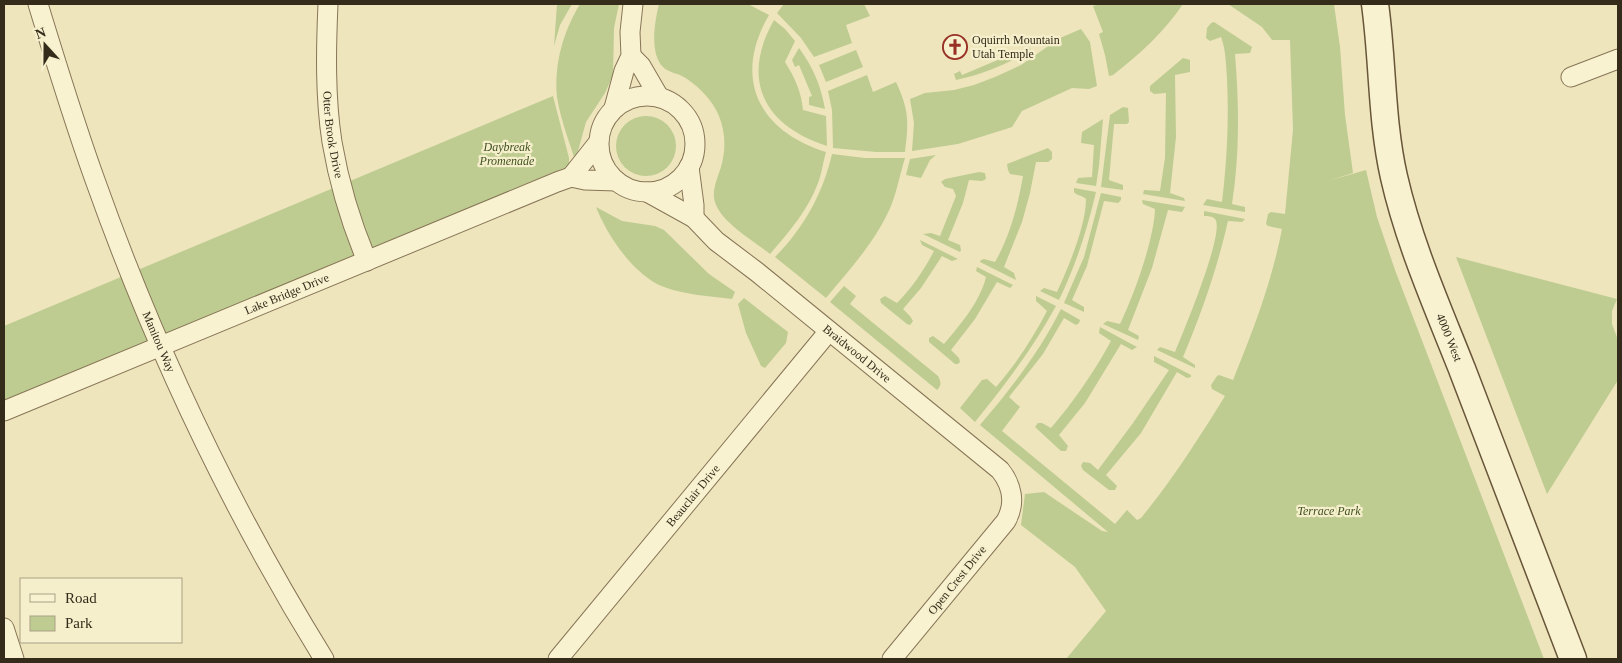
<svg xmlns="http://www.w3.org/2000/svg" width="1622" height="663" viewBox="0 0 1622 663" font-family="'Times New Roman',serif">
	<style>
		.green { fill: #becc91 }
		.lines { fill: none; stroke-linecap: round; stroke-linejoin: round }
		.street-casing { stroke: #867556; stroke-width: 21 }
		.secondary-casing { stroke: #685639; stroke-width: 29 }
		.street { stroke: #f9f2d0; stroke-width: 19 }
		.secondary { stroke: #f9f2d0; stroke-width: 26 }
		.labels { text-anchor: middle; stroke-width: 4.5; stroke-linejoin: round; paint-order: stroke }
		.poi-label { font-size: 12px; fill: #352b1b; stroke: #f6efcc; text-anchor: start }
		.street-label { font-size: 12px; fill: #352b1b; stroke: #f6efcc }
		.park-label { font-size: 12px; font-style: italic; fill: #405221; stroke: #f6efcc }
	</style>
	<rect width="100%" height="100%" fill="#eee5bd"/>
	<g class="green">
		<path d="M557,4H572L560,25L554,46Z"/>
		<path d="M580,4H619L614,28L613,75L605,93L586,122L578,151L574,157C568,138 560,117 557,97C554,64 563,32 580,4Z"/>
		<path d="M659,4H748L769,15C732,79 759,131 826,152C823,162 822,173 818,183C808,210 789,232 770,254C754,241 725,225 716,205C709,189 721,174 723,158C726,144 724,128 719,116C712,99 696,83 680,75C674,73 667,71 663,67C649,53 655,20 659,4Z"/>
		<path d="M784,4H864L870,16L846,25L852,43L814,57L801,38L777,13Z"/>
		<path d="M1100,4H1183C1164,32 1140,54 1113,75L1109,76L1105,55L1099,34L1103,32L1093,6Z"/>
		<path d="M1228,4H1334L1340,47L1345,115L1353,173L1328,181L1366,170L1377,217L1395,270L1544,659H1066L1106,611L1075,567L1021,525L1025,494L1044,492L1102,531L1108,532L980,425C1011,389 1040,351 1061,309L1080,320L1079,323L1076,325L1064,318L1043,354L1009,397L1020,407L1002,431L1115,524L1127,510L1137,520L1141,518C1173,479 1199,438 1225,396L1212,389L1211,385L1217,376L1219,375L1233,380C1253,331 1272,281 1282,229L1268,226L1266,224L1268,214L1271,212L1285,214L1293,130L1290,40H1272L1262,27Z"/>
		<path d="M774,20L785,29L795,41L785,62C795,78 801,91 803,110L826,116L827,146C764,126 740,80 774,20Z"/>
		<path d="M1214,22L1252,47L1250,53L1235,54C1239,104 1240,153 1232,204L1245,207V212L1203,205L1207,199L1222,202C1227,161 1229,120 1227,79C1226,65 1226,50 1221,37L1210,41L1206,38L1207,28L1211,23Z"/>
		<path d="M1081,29L1090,42L1097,86L1089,89L1072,88L1022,111L1012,127L1006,129L958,144L912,151L914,123L910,99L925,93L954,90L974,85L995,77L1021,65L1060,38Z"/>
		<path d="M1029,47L1031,50C1007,64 983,74 956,80L954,74L960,71L962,75Z"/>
		<path d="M799,48C813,67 821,86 825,109L809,105V97L812,96L799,65L795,67L792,60Z"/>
		<path d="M856,50L863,67L826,82L819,65Z"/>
		<path d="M1183,58L1190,60V72L1175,75L1176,137L1170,193L1184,198L1185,201L1143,194L1144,190L1160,191L1165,158L1166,93L1154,94L1150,91V86Z"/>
		<path d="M867,75L873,92L896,82C909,110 909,122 905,152H876L833,148L832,110L828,91Z"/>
		<path d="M553,96L569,158V166L4,401V326Z"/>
		<path d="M1123,107L1128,108L1129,122L1127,124H1114L1109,180L1123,185V190L1101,187L1110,115Z"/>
		<circle cx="646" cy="146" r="30"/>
		<path d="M1103,119L1099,166L1096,186L1076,183L1078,178L1092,177L1094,145L1081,143L1082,132Z"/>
		<path d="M1048,148L1052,152V159L1048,162H1036L1030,193L1022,222L1004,267L1014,273L1016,280L980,262L981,260L984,259L995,262C1010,236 1018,205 1023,176L1010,174L1008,170L1007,164Z"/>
		<path d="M832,154L865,158H905C900,174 897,191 891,206C876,241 850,269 826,298L775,257C804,228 823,193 832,154Z"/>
		<path d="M936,155L930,160L921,178L906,175L910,159Z"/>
		<path d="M979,172L985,173L986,179L982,181L969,180L963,203L948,240L960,245L961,250L960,252L923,234L931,233L940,236L956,196L953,189L945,187L941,182L945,179Z"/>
		<path d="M1074,188L1096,192C1087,230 1076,265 1059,300L1040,291L1044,288L1057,292C1068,268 1086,226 1086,199C1082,195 1077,196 1074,192Z"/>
		<path d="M1101,193L1121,197V200L1118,203L1104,201L1087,266L1072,300L1084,307V312L1064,303L1084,257Z"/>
		<path d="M1142,200L1185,207L1182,212L1168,210L1152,268L1128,330L1139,336L1138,340L1103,324L1107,321L1120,324C1134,295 1154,240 1155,209L1143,204Z"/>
		<path d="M596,207L622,221L655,226L664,230L709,274L735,292L732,299C710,296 685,295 664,287C634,276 607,235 596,207Z"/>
		<path d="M1204,211L1245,219L1242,222L1228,221C1217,269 1202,312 1183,357L1195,365V368L1157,350L1160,347L1175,352C1182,335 1226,231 1215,219C1212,216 1208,216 1204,216Z"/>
		<path d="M920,240L958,259L952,261L942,256L921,288L903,309L910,316L913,321L910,325L907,324L881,303L880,299L885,296L897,303C912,288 924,270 934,251L922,245Z"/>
		<path d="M1456,257L1617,299L1612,311V324L1618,340V380L1547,494Z"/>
		<path d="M977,267L1013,285L1010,288L997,282L975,319L951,350L959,358L960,362L958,364H955L929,342V338L933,336L944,344C960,325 980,302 986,277L976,271Z"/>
		<path d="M844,286L856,296L850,304L938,376C941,382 942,385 937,390L830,302Z"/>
		<path d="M1036,296L1056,306C1033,348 1005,385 975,422L960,408L982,380L987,379L996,387C1016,364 1033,338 1047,311L1036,301Z"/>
		<path d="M744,298L788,332L786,343L765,368L761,366L746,333L738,304Z"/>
		<path d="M1100,327L1137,347L1132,350L1121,344L1085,403L1059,435L1068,446L1066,451H1061L1035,427L1038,423H1042L1051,428C1074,401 1094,372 1111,341L1099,333Z"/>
		<path d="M1154,356L1191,375V377L1187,378L1177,372L1141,433L1106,475L1117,486L1115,490H1109L1083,470L1081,466L1083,462L1090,463L1098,470L1133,423L1169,370L1154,362Z"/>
	</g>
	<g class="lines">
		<defs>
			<g id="street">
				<path id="s1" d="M38,4C56,63 74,122 95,180C154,346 231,509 324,659"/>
				<path id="s2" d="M328,4C326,49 325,97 332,142C339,183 351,223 367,261"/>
				<path d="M631,56L641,66L659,97"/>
				<path d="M1571,77L1618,59"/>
				<circle cx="647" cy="144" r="48"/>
				<path d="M614,108L624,71L631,56L630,32L633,4"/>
				<path d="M689,167L694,205V218"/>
				<path d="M571,177L598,143"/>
				<path id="s3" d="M647,192L694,218L716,241L757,272L1000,470C1012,485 1016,503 1006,521L892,659"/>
				<path id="s4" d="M4,411L557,182L571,177L585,180L616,181"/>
				<path d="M4,628L14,659"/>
				<path id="s5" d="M558,659L829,331"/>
			</g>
			<g id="secondary">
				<path id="s6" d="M1375,4C1383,61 1381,120 1394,177C1409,243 1437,306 1462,369C1499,466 1536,563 1573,659"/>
			</g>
		</defs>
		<use href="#street" class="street-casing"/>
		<use href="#secondary" class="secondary-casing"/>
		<use href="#street" class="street"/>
		<use href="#secondary" class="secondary"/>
	</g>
	<defs>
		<symbol id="church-ring" viewBox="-11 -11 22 22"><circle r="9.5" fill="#f6efcc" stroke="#973125" stroke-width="1.5"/><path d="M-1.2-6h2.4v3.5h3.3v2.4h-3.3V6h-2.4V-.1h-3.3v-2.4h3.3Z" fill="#973125"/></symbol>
	</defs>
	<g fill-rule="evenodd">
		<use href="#church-ring" x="941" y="33" width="28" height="28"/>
	</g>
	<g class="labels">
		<g class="poi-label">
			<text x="972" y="44">Oquirrh Mountain<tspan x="972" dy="14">Utah Temple</tspan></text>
		</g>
		<g class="street-label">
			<text dy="4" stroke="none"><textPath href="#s2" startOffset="131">Otter Brook Drive</textPath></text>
			<text dy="4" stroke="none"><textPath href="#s4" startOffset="306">Lake Bridge Drive</textPath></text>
			<text dy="4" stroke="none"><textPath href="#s6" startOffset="344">4000 West</textPath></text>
			<text dy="4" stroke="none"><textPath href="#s1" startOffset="359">Manitou Way</textPath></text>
			<text dy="4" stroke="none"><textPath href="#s3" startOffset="266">Braidwood Drive</textPath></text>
			<text dy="4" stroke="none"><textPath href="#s5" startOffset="212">Beauclair Drive</textPath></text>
			<text transform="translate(957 580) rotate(-51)" y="4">Open Crest Drive</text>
		</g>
		<g class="park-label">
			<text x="507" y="151">Daybreak<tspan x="507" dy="14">Promenade</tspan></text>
			<text x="1329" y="515">Terrace Park</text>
		</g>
	</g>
	<rect width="1622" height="663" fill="none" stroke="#352b1b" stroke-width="10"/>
	<rect x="20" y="578" width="162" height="65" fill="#f6efcc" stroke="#a9a185"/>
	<rect x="30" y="594" width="25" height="8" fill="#f9f2d0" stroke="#a9a185"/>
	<text x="65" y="603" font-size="15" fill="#352b1b">Road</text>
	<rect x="30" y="616" width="25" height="15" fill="#becc91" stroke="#a9a185"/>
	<text x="65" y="628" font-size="15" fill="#352b1b">Park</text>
	<g transform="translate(45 45) rotate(339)" stroke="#f6efcc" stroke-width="4" paint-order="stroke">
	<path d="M0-4L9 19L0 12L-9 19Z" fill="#352b1b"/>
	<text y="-8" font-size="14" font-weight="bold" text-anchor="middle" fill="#352b1b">N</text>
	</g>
</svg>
